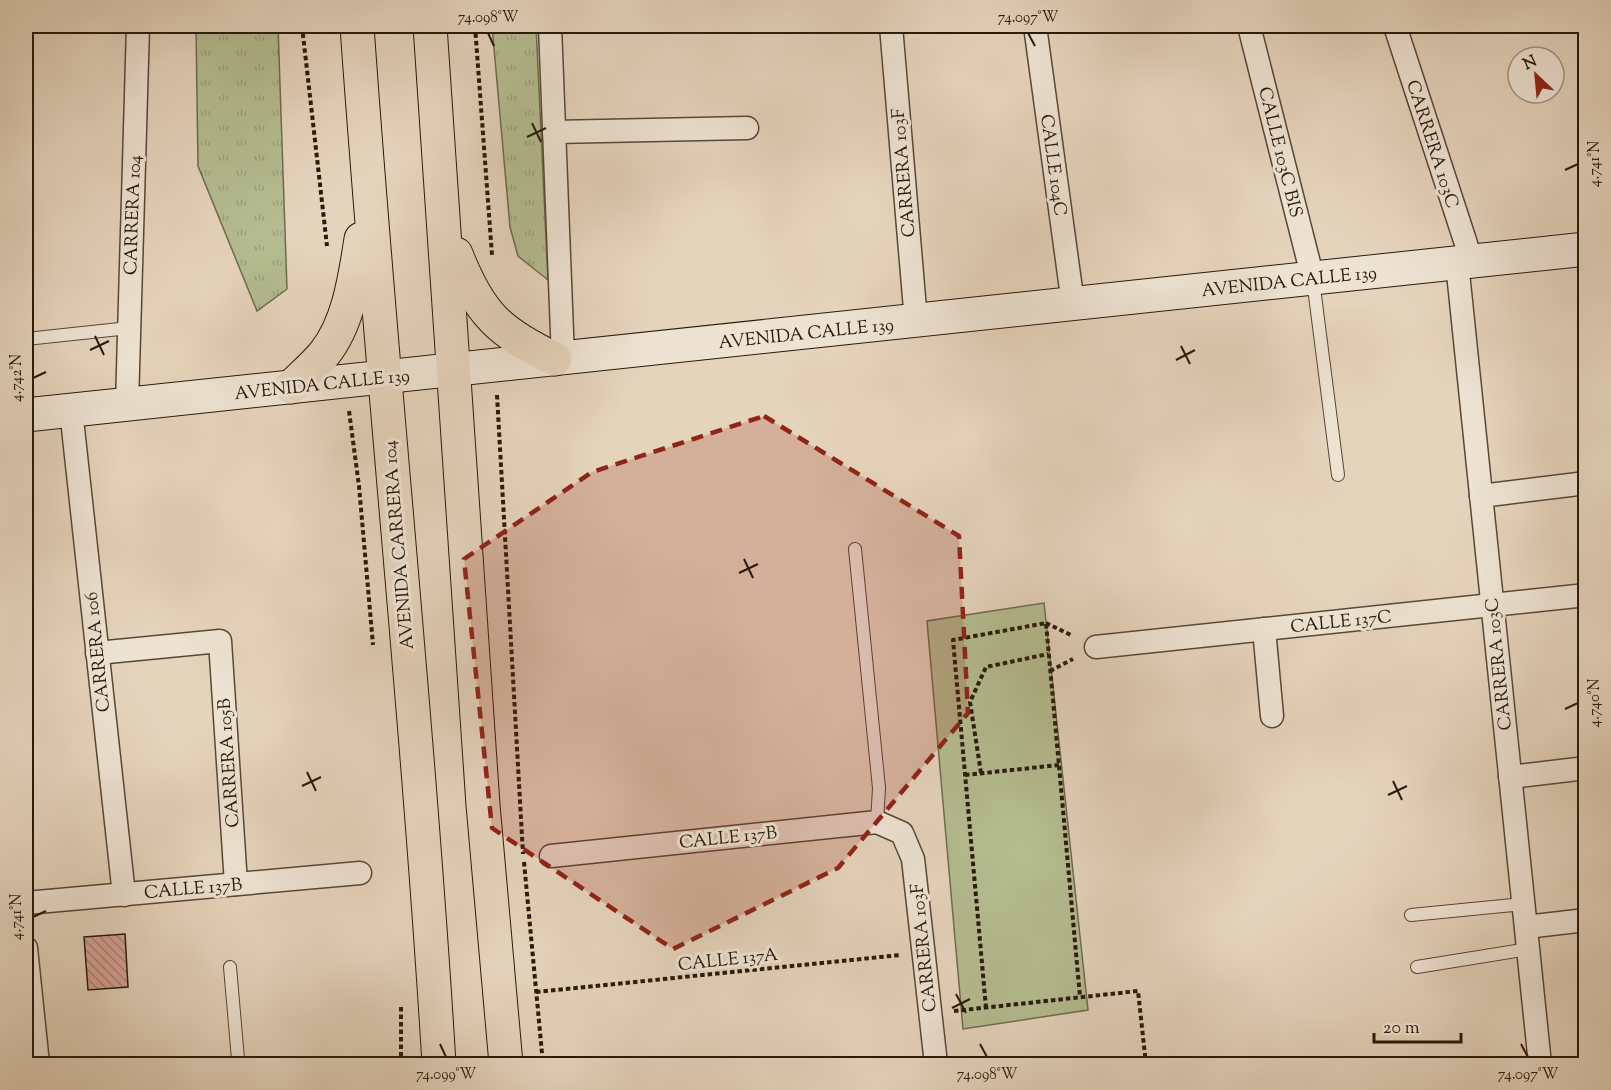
<svg xmlns="http://www.w3.org/2000/svg" width="1611" height="1090" viewBox="0 0 1611 1090" font-family="'Sorts Mill Goudy',serif">
	<style>
		.grass { fill: url(#grass-tufts); stroke: #6e6c4e; stroke-width: 1.5 }
		.park { fill: #b4bd91; stroke: #6e6c4e; stroke-width: 1.5 }
		.building { fill: url(#building-back-hatch); stroke: #281a0a; stroke-width: 1.5 }
		.lines { fill: none; stroke-linecap: round; stroke-linejoin: round }
		.service-casing { stroke: #574836; stroke-width: 14 }
		.minor-casing { stroke: #574836; stroke-width: 25 }
		.secondary-casing { stroke: #281a0a; stroke-width: 35 }
		.primary-casing { stroke: #281a0a; stroke-width: 35 }
		.path { stroke: #281a0a; stroke-width: 4; stroke-dasharray: 4.5 3; stroke-linecap: butt }
		.service { stroke: #eee3d3; stroke-width: 12 }
		.minor { stroke: #eee3d3; stroke-width: 22 }
		.secondary { stroke: #eee3d3; stroke-width: 33 }
		.primary { stroke: #e5d4bc; stroke-width: 33 }
		.marked { fill: #8f2418; fill-opacity: 0.2; stroke: #8f2418; stroke-width: 4.5; stroke-dasharray: 12 8; stroke-linejoin: round }
		.ticks { fill: none; stroke: #281a0a; stroke-width: 2 }
		.labels { text-anchor: middle; stroke-width: 6; stroke-linejoin: round; paint-order: stroke }
		.street-label { font-size: 18px; fill: #281a0a; stroke: #eee3d3 }
		.neatline { fill: none; stroke: #281a0a; stroke-width: 2 }
		.ticks-label { font-size: 15px; text-anchor: middle; fill: #281a0a }
	</style>
	<defs>
		<pattern id="grass-tufts" width="24" height="20" patternUnits="userSpaceOnUse" patternTransform="scale(1.5)"><rect width="24" height="20" fill="#b4bd91"/><path d="M3 7l-1-3M5 7V3M7 7l1-3M15 17l-1-3M17 17v-4M19 17l1-3" fill="none" stroke="#9ba27c"/></pattern>
		<pattern id="building-back-hatch" width="6" height="6" patternUnits="userSpaceOnUse" patternTransform="scale(1.5)"><rect width="6" height="6" fill="#d8a396"/><path d="M-1 5l2 2M0 0l6 6M5-1l2 2" fill="none" stroke="#af8479"/></pattern>
	</defs>
	<rect width="100%" height="100%" fill="#e5d4bc"/>
	<filter id="stains"><feTurbulence type="fractalNoise" baseFrequency=".00333" numOctaves="4"/><feColorMatrix values="0 0 0 0 .2 0 0 0 0 .09 0 0 0 0 .02 0 0 0 .5 -.17"/></filter>
	<radialGradient id="worn" r=".72"><stop offset=".6" stop-color="#630" stop-opacity="0"/><stop offset="1" stop-color="#630" stop-opacity=".3"/></radialGradient>
	<g class="grass">
		<path d="M196,26H278L287,289L257,311L198,166Z"/>
		<path d="M492,26H536L548,280L518,256L510,227Z"/>
	</g>
	<path class="park" d="M1044,603L1088,1010L963,1029L927,621Z"/>
	<path class="building" d="M125,934L128,987L88,990L84,937Z"/>
	<g class="lines">
		<defs>
			<g id="service">
				<path d="M1313,280L1338,475"/>
				<path d="M26,339L129,328"/>
				<path d="M855,549L879,788L877,822"/>
				<path d="M1411,915L1523,904"/>
				<path d="M230,967L238,1059L234,1064"/>
				<path d="M1417,967L1528,949"/>
			</g>
			<g id="minor">
				<path d="M550,26L563,358"/>
				<path d="M891,26L916,321"/>
				<path d="M1035,26L1073,304"/>
				<path d="M1249,26L1313,279"/>
				<path d="M1395,26L1472,262"/>
				<path d="M554,132L747,128"/>
				<path d="M1457,263L1540,1064"/>
				<path d="M127,404L138,26"/>
				<path d="M71,410L124,895"/>
				<path d="M1481,496L1586,483"/>
				<path d="M1264,629L1272,716"/>
				<path d="M1096,647L1586,595"/>
				<path d="M97,653L220,641L236,884"/>
				<path d="M1510,777L1586,768"/>
				<path d="M551,856L877,822L902,833L913,859L936,1064"/>
				<path d="M26,903L360,873"/>
				<path d="M1526,927L1586,920"/>
				<path d="M26,948L38,1064"/>
			</g>
			<path id="secondary" d="M26,415L1586,249"/>
			<g id="primary">
				<path d="M357,26C381,372 418,718 439,1064"/>
				<path d="M430,26L483,805L506,1064"/>
				<path d="M456,254C479,313 498,332 555,359"/>
				<path d="M291,387C302,376 314,366 324,354C349,323 355,277 361,239"/>
			</g>
		</defs>
		<use href="#service" class="service-casing"/>
		<use href="#minor" class="minor-casing"/>
		<use href="#secondary" class="secondary-casing"/>
		<use href="#primary" class="primary-casing"/>
		<g class="path">
			<path d="M302,26L327,246"/>
			<path d="M475,26L492,255"/>
			<path d="M497,395L523,854"/>
			<path d="M349,411L359,486L373,645"/>
			<path d="M1046,623L1073,636"/>
			<path d="M1050,671L1073,659"/>
			<path d="M981,773L970,702L986,667L1048,654"/>
			<path d="M965,775L1059,765"/>
			<path d="M524,862L543,1064"/>
			<path d="M536,992L900,955"/>
			<path d="M986,1008L953,640L1046,623L1080,997"/>
			<path d="M954,1011L1138,991L1146,1064"/>
			<path d="M401,1064V1005"/>
		</g>
		<use href="#service" class="service"/>
		<use href="#minor" class="minor"/>
		<use href="#secondary" class="secondary"/>
		<use href="#primary" class="primary"/>
	</g>
	<path class="marked" d="M764,416L959,536L968,713L838,868L673,949L492,828L464,559L592,472Z"/>
	<path class="ticks" d="M488,33L494,46M1028,33L1035,46M532,123L541,142M527,137L546,128M1565,170L1578,164M95,336L104,355M1181,346L1190,364M90,350L109,341M1176,360L1195,350M33,378L46,372M744,559L753,578M739,573L758,564M1565,709L1578,703M307,772L316,791M1393,781L1402,800M302,786L321,777M1388,795L1407,786M33,917L46,911M956,994L966,1013M952,1008L970,999M440,1044L446,1057M980,1044L987,1057M1521,1044L1528,1057"/>
	<g class="labels">
		<g class="street-label">
			<text transform="translate(1433 144) rotate(72)" y="6">CARRERA 103C</text>
			<text transform="translate(1281 152) rotate(76)" y="6">CALLE 103C BIS</text>
			<text transform="translate(1054 165) rotate(82)" y="6">CALLE 104C</text>
			<text transform="translate(903 173) rotate(-95)" y="6">CARRERA 103F</text>
			<text transform="translate(132 215) rotate(-88)" y="6">CARRERA 104</text>
			<text transform="translate(1289 281) rotate(-6)" y="6">AVENIDA CALLE 139</text>
			<text transform="translate(806 333) rotate(-6)" y="6">AVENIDA CALLE 139</text>
			<text transform="translate(322 384) rotate(-6)" y="6">AVENIDA CALLE 139</text>
			<text transform="translate(398 545) rotate(-95)" y="6">AVENIDA CARRERA 104</text>
			<text transform="translate(1341 621) rotate(-6)" y="6">CALLE 137C</text>
			<text transform="translate(97 652) rotate(-96)" y="6">CARRERA 106</text>
			<text transform="translate(1498 664) rotate(-96)" y="6">CARRERA 103C</text>
			<text transform="translate(228 763) rotate(-94)" y="6">CARRERA 105B</text>
			<text transform="translate(728 837) rotate(-6)" y="6">CALLE 137B</text>
			<text transform="translate(193 888) rotate(-5)" y="6">CALLE 137B</text>
			<text transform="translate(923 948) rotate(-96)" y="6">CARRERA 103F</text>
			<text transform="translate(728 959) rotate(-6)" y="6">CALLE 137A</text>
		</g>
	</g>
	<rect width="1611" height="1090" fill="none" stroke="#e5d4bc" stroke-width="66"/>
	<g transform="translate(1536 75) rotate(334)"><circle r="28" fill="#eee3d3" stroke="#9f9383" stroke-width="1.5"/>
	<path d="M0-4.5L10 22L0 15L-10 22Z" fill="#8f2418"/>
	<text y="-9" font-size="16" font-weight="bold" text-anchor="middle" fill="#281a0a">N</text>
	</g>
	<path d="M1374 1033v9h87v-9" fill="none" stroke="#281a0a" stroke-width="3"/>
	<text x="1383" y="1033" font-size="18" fill="#281a0a" stroke="#eee3d3" stroke-width="4.5" paint-order="stroke">20 m</text>
	<rect x="33" y="33" width="1545" height="1024" class="neatline"/>
	<g class="ticks-label">
		<text x="488" y="22">74.098°W</text>
		<text x="1028" y="22">74.097°W</text>
		<text transform="translate(1594 164) rotate(-90)" y="5">4.741°N</text>
		<text transform="translate(16 378) rotate(-90)" y="5">4.742°N</text>
		<text transform="translate(1594 703) rotate(-90)" y="5">4.740°N</text>
		<text transform="translate(16 917) rotate(-90)" y="5">4.741°N</text>
		<text x="446" y="1079">74.099°W</text>
		<text x="987" y="1079">74.098°W</text>
		<text x="1528" y="1079">74.097°W</text>
	</g>
	<rect width="100%" height="100%" filter="url(#stains)"/>
	<rect width="100%" height="100%" fill="url(#worn)"/>
</svg>
